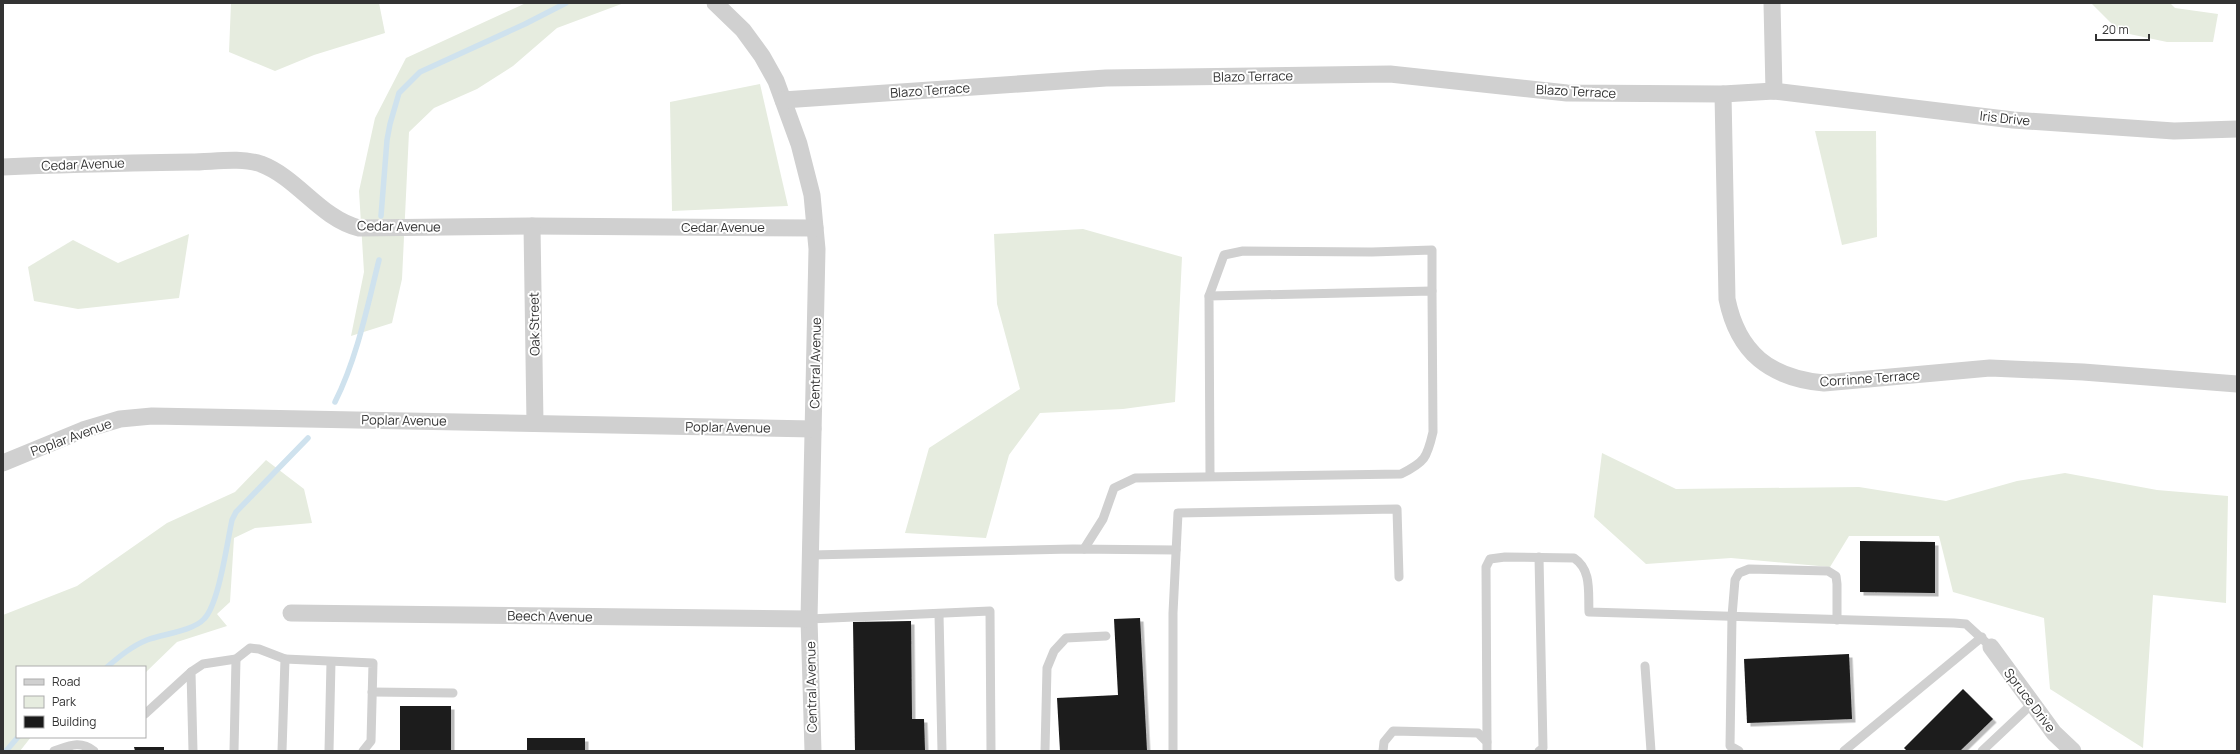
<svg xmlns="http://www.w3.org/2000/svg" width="2240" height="754" viewBox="0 0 2240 754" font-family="Manrope,sans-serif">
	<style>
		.green { fill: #e6ecdf }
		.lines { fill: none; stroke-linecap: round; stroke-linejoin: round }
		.stream { stroke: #cfe2ee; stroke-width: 5.5 }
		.building { fill: #1a1a1a; filter: url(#shadow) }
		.service { stroke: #d0d0d0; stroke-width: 9 }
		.minor { stroke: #d0d0d0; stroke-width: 17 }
		.labels { text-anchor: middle; stroke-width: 4; stroke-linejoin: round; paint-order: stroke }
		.street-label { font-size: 13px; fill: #333; stroke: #fff }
	</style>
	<defs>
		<filter id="shadow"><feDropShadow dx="3.5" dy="3.5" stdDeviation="0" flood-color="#0004"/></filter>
	</defs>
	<rect width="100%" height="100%" fill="#fff"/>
	<g class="green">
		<path d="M231,3H379L385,33L314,55L275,71L229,52Z"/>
		<path d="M526,3H624L557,28L513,66L477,89L434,108L409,132L402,279L392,323L351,336L364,272L359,191L375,118L406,58Z"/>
		<path d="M2091,3H2170L2175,8L2218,14L2213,42H2167L2120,32Z"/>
		<path d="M760,84L788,206L672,211L670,102Z"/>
		<path d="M1815,131H1876L1877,237L1842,245Z"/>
		<path d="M1083,229L1182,257L1175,402L1123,409L1040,413L1009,455L986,538L905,533L929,448L1020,389L997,304L994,234Z"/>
		<path d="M189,234L179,298L78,309L34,301L28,267L73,240L118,263Z"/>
		<path d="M1602,453L1676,489L1859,487L1946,501L2017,481L2065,473L2157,490L2228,496L2226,603L2153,595L2143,748L2050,689L2044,618L1953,592L1939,536H1849L1830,567L1731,558L1646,564L1594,517Z"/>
		<path d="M266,460L304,489L312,523L255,528L234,538L230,602L217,614L227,626L177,642L145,673V667H17V737H31L20,751H3V615L77,586L167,523L235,492Z"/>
	</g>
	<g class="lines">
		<g class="stream">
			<path d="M381,216L387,140L390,124L399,93L420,72L525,24L566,3"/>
			<path d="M335,402C357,358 367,308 379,260"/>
			<path d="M107,667C120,656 132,646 147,640C163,634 193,631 204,619C219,604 227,543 232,520L236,512L308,438"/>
			<path d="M6,751L18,737"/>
		</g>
	</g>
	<g class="building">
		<path d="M1860,541L1935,542V593L1860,592Z"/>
		<path d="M1140,618L1147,751H1060L1057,698L1118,695L1114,619Z"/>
		<path d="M911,621L912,719H924L925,751H855L853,622Z"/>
		<path d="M1849,654L1852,719L1747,723L1744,659Z"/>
		<path d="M1963,689L1993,719L1960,751H1907L1904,748Z"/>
		<rect x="400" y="706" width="51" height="45"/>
		<rect x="527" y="738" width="58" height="13"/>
		<path d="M134,747H164V751H135Z"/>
	</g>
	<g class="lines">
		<g class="service">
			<path d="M1209,296L1224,255L1243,251L1372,252L1432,250V291"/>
			<path d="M1084,549L1103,519L1114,488L1135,478L1401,474C1425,462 1427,458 1433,432L1432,291L1209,296L1210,475"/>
			<path d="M811,555L1073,549L1176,550"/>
			<path d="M939,614L942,751"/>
			<path d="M809,619L990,611L991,751"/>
			<path d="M1645,666L1651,751"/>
			<path d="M372,692L453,693"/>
			<path d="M145,714L191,672"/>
			<path d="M1487,742L1486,567L1490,559L1505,557L1574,558C1592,570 1588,592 1589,612L1954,623L1966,624L1991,647"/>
			<path d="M54,751C69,746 80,740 94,751"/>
			<path d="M193,751L191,672L203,664L236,659L250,648L259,649L285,659"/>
			<path d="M234,751L236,659"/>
			<path d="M282,751L285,659L373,663L371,741L363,751"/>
			<path d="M329,751L331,662"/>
			<path d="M1045,751L1047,668L1054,651L1066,638L1106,636"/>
			<path d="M1173,751V613L1178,513L1397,509L1399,577"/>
			<path d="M1383,751L1384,742L1393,731L1478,733L1487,742V751"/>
			<path d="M1539,751L1543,748L1539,557"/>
			<path d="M1739,751L1730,746L1732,616L1735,580L1739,573L1749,569L1828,571L1836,576L1837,584V620"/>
			<path d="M1844,751L1982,637"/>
			<path d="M1982,751L2032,704"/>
		</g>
		<g class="minor">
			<path d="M715,3L743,30L762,56L776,81L799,144L812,195L817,249L809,619L813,751"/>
			<path d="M1772,3L1774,91"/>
			<path d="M1723,94L1727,299C1738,353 1770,378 1824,383L1990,368L2083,372L2237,384"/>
			<path d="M783,100L1106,78L1390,74L1567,93L1723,94L1774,91L2013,120L2174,131L2237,129"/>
			<path d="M3,167C66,164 128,163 191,162C213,162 240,157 261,164C298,178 320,218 359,228L532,226L815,228"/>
			<path d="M532,226L535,423"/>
			<path d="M3,463L83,430L120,419L152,416L813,429"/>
			<path d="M291,613L809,619"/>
			<path d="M1991,647L2054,733L2073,751"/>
		</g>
	</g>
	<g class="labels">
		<g class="street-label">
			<text transform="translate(1253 76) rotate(-1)" y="5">Blazo Terrace</text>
			<text transform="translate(930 90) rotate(-4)" y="5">Blazo Terrace</text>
			<text transform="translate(1576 91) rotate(3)" y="5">Blazo Terrace</text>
			<text transform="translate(2005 118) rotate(6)" y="5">Iris Drive</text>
			<text transform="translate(83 164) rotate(-2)" y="5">Cedar Avenue</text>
			<text transform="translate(399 226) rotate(1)" y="5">Cedar Avenue</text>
			<text x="723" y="232">Cedar Avenue</text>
			<text transform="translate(534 324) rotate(-91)" y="5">Oak Street</text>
			<text transform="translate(815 363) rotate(-89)" y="5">Central Avenue</text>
			<text transform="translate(1870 378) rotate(-4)" y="5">Corrinne Terrace</text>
			<text transform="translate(404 420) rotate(1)" y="5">Poplar Avenue</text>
			<text transform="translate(728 427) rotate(1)" y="5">Poplar Avenue</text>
			<text transform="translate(71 437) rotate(-20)" y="5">Poplar Avenue</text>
			<text transform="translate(550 616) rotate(1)" y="5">Beech Avenue</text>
			<text transform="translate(811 687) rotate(-91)" y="5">Central Avenue</text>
			<text transform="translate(2030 700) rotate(53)" y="5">Spruce Drive</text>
		</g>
	</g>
	<rect width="2240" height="754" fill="none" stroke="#333333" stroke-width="8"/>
	<rect x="16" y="666" width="130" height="72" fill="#ffffff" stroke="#adadad"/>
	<rect x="24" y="679" width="20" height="6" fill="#d0d0d0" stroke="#adadad"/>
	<text x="52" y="686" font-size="12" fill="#333333">Road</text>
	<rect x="24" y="696" width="20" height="12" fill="#e6ecdf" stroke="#adadad"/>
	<text x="52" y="706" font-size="12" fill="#333333">Park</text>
	<rect x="24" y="716" width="20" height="12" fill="#1a1a1a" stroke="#adadad"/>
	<text x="52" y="726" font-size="12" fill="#333333">Building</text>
	<path d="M2096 34v6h53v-6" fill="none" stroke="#333333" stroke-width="2"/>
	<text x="2102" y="34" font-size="12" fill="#333333" stroke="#ffffff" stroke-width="3" paint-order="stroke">20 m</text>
</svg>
